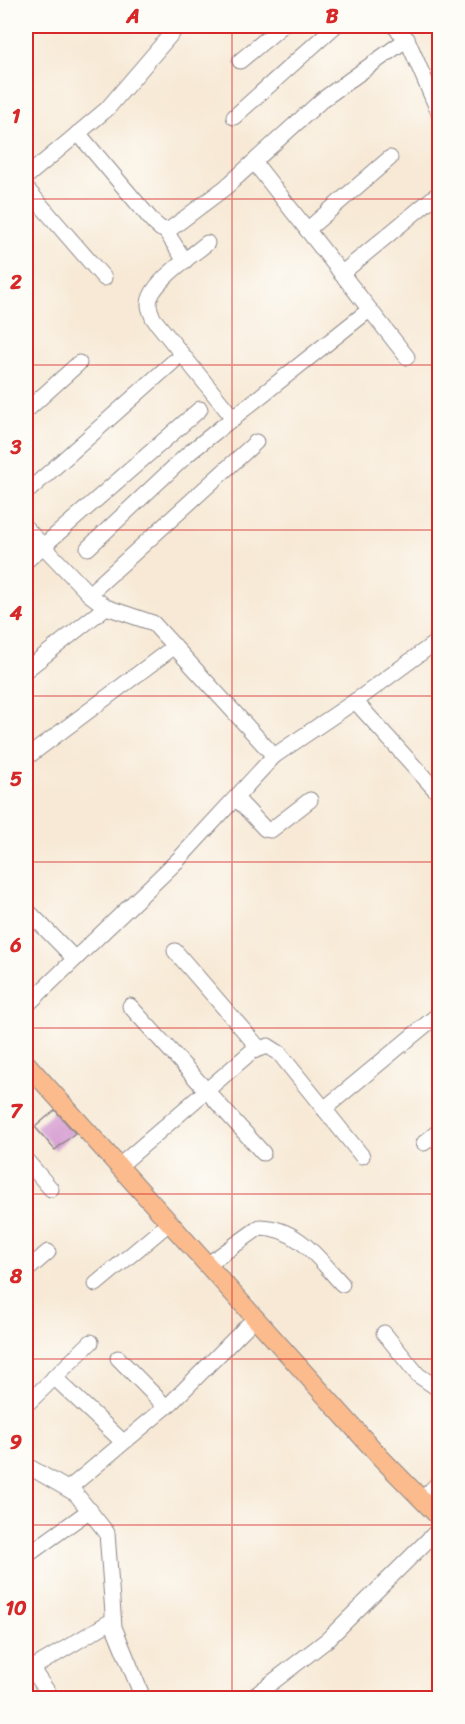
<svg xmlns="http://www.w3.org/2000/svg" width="465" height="1724" viewBox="0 0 465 1724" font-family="Sriracha,sans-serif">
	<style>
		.building { fill: #d193cd }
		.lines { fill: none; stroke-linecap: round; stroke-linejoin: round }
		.minor-casing { stroke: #8c8688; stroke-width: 17 }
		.major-casing { stroke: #8c8688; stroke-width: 20 }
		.minor { stroke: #fff; stroke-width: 15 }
		.major { stroke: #fbbb8c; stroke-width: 18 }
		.grid { fill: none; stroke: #d62828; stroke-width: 1.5; stroke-opacity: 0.55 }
		.neatline { fill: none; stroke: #d62828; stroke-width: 2 }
		.grid-label { font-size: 20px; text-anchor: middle; font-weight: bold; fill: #d62828 }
	</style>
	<rect width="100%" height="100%" fill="#fdfcf7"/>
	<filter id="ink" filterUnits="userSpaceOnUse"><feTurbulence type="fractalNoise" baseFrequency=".0167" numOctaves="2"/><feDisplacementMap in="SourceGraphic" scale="12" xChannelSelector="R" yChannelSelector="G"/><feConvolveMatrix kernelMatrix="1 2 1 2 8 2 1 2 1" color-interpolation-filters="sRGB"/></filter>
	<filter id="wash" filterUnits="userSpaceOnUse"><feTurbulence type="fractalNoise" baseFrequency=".008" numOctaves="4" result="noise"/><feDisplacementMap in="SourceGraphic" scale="24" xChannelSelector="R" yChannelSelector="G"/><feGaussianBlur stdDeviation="1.35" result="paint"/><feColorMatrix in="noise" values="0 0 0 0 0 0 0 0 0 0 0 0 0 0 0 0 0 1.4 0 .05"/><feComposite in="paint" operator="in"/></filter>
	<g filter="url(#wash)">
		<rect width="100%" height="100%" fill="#f7e9d5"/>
		<g id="blocks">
			<path class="building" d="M55,1110L75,1133L55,1150L35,1127Z"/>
		</g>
	</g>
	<g filter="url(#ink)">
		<use href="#blocks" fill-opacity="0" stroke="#8c8688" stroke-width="1.5"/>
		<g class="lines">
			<defs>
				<g id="minor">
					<path d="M394,26L407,39L440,115"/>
					<path d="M240,61L282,26"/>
					<path d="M234,117L335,26"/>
					<path d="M78,133L154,223L161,229L169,230L226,187L322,100L407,39"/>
					<path d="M254,162L407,357"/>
					<path d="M26,177L107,109L178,26"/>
					<path d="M26,188L104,278"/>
					<path d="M165,230L185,261"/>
					<path d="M307,230L390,158"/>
					<path d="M207,243C192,256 148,284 149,305C149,309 152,314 153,318L234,419"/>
					<path d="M341,274L440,192"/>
					<path d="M26,411L79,363"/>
					<path d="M26,493L173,362"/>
					<path d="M26,528L89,594L106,607L153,623L274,756L178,860L26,1006"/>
					<path d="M88,548L189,453L369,310"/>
					<path d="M26,561L200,409"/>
					<path d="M89,594L256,442"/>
					<path d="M26,670L106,607"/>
					<path d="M355,701L440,795"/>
					<path d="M274,756L364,695L440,639"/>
					<path d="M26,758L175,646"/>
					<path d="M236,798L265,829L271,830L310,800"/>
					<path d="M26,909L75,959"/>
					<path d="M175,951L258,1047"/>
					<path d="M130,1006L263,1153"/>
					<path d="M324,1109L440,1013"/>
					<path d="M424,1143L440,1130"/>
					<path d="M26,1160L51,1189"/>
					<path d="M118,1167L251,1052L268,1046L279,1053L362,1156"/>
					<path d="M207,1265L260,1227C298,1228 318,1258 342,1284"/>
					<path d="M26,1271L48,1252"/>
					<path d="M96,1284L169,1223"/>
					<path d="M384,1333L418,1375L440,1390"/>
					<path d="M118,1358L166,1407"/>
					<path d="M54,1377L122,1441"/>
					<path d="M26,1405L91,1342"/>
					<path d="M26,1465L76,1494L107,1533L114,1627L143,1698"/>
					<path d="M68,1489L172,1402L255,1318"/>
					<path d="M422,1500L440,1481"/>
					<path d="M26,1556L90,1510"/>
					<path d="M27,1662L52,1698"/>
					<path d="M31,1669L113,1620"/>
					<path d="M252,1698L327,1640L440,1528"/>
				</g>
				<path id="major" d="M26,1063L381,1458L440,1518"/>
			</defs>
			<use href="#minor" class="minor-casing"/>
			<use href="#major" class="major-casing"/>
			<use href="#minor" class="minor"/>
			<use href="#major" class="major"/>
		</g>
	</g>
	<path class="grid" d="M232,26V1698M26,199H440M26,365H440M26,530H440M26,696H440M26,862H440M26,1028H440M26,1194H440M26,1359H440M26,1525H440"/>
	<rect width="465" height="1724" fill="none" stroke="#fdfcf7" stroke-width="66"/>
	<rect x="33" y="33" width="399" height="1658" class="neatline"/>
	<g class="grid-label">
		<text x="133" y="23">A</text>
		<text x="332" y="23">B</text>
		<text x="16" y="123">1</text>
		<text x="16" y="289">2</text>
		<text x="16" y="454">3</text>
		<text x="16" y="620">4</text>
		<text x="16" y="786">5</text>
		<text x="16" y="952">6</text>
		<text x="16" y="1118">7</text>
		<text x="16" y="1283">8</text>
		<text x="16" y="1449">9</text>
		<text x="16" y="1615">10</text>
	</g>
</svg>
